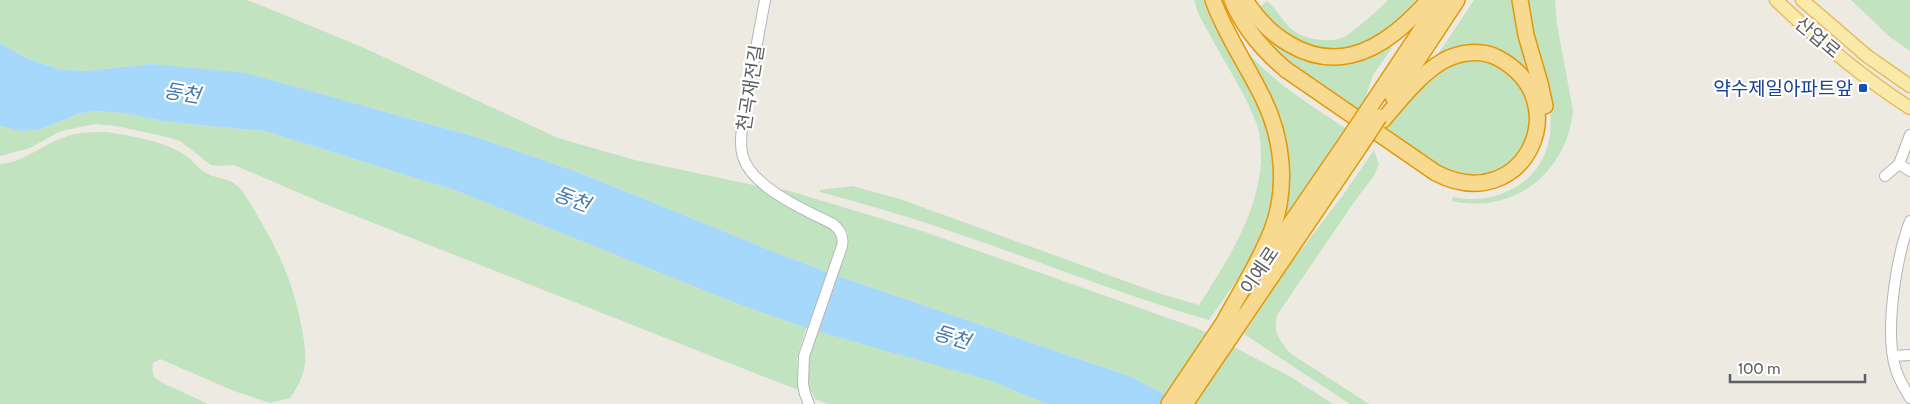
<svg xmlns="http://www.w3.org/2000/svg" width="1910" height="404" viewBox="0 0 1910 404" font-family="Cabin,'Noto Sans KR',sans-serif">
	<style>
		.green { fill: #c1e3c0 }
		.water { fill: #a5d8fa }
		.lines { fill: none; stroke-linecap: round; stroke-linejoin: round }
		.minor-casing { stroke: #b3b5b9; stroke-width: 12 }
		.major-casing { stroke: #e9bd5f; stroke-width: 15 }
		.highway-casing { stroke: #e3980c; stroke-width: 18 }
		.minor { stroke: #fff; stroke-width: 10 }
		.major { stroke: #faeaaa; stroke-width: 12 }
		.highway { stroke: #f7d98f; stroke-width: 15 }
		.highway-bridge-casing { stroke: #e3980c; stroke-width: 18; stroke-linecap: butt }
		.highway-bridge { stroke: #f7d98f; stroke-width: 15 }
		.transit-dot { fill: #1a4fb4; stroke: #fff; stroke-width: 2 }
		.labels { text-anchor: middle; stroke-width: 4.5; stroke-linejoin: round; paint-order: stroke }
		.street-label { font-size: 19px; fill: #5b5e62; stroke: #fff }
		.transit-label { font-size: 19px; fill: #164399; stroke: #fff; text-anchor: end }
		.water-label { font-size: 20px; font-style: italic; fill: #4379ab; stroke: #fff }
	</style>
	<rect width="100%" height="100%" fill="#edeae2"/>
	<g class="green">
		<path d="M0,0H246L255,3L362,47L558,138L635,160L758,186L829,226L847,239L848,233L839,224L782,193L783,189L922,231L1199,329L1291,377L1333,404H1183L1132,377L835,275L782,255L580,173L476,137L368,107L150,64L85,71L59,69L26,58L0,43Z"/>
		<path d="M1194,0H1203C1213,30 1233,56 1247,84C1277,141 1287,196 1253,254C1240,277 1224,298 1209,320C1121,295 1037,260 950,231C907,216 864,204 820,192V190L852,186L900,199L1158,293L1199,305C1227,261 1257,216 1261,162C1261,151 1261,139 1258,128C1249,101 1234,78 1220,53C1212,40 1205,26 1198,13Z"/>
		<path d="M1388,0H1416C1388,31 1350,63 1306,44C1298,41 1289,38 1283,32C1275,24 1264,17 1261,6L1267,1C1278,10 1283,23 1295,32C1307,40 1331,43 1344,37C1352,33 1382,7 1388,0Z"/>
		<path d="M1474,0H1514L1518,33L1531,74H1528L1506,55L1441,57L1438,54Z"/>
		<path d="M1527,0H1555L1557,24L1573,111C1567,172 1514,215 1452,201L1453,197C1476,202 1499,198 1519,185C1566,153 1550,98 1538,52C1533,35 1530,18 1527,0Z"/>
		<path d="M1851,0H1910V51L1890,37Z"/>
		<path d="M1261,27L1311,58L1386,44L1392,48L1373,75L1365,99L1357,111L1296,71L1255,31Z"/>
		<path d="M1244,48C1272,82 1309,104 1345,128L1285,218L1282,216L1287,169L1241,49Z"/>
		<path d="M1478,59L1497,65L1515,77L1529,101L1530,139L1502,174L1451,176L1385,132L1402,107L1429,78L1457,61Z"/>
		<path d="M94,111L124,113L163,121L199,125L265,131L457,191L738,304L806,328L797,358L798,390L325,204L234,165L218,166L211,165L180,141L167,137L116,126L95,124L61,131L30,148L0,156V125L41,129L78,114Z"/>
		<path d="M107,132C134,137 162,140 185,155C193,160 198,169 206,173C221,181 231,176 243,192C272,238 292,274 302,329C304,340 306,352 305,363C304,376 297,388 290,398L270,403L234,391L160,359L153,363C152,368 152,373 155,378C160,383 199,399 208,404H0V164C24,163 42,144 65,137C78,132 93,132 107,132Z"/>
		<path d="M1374,150L1379,164L1374,176L1357,198L1277,315C1273,333 1279,339 1290,353L1369,404H1350L1244,334L1291,263L1343,195Z"/>
		<path d="M816,331L937,364L992,381L1046,404H828L815,399L810,389L807,359Z"/>
	</g>
	<path class="water" d="M0,43L26,58L59,69L85,71L150,64L245,73L476,137L580,173L782,255L835,275L1132,377L1183,404H1046L992,381L806,328L738,304L457,191L265,131L199,125L163,121L124,113L94,111L78,114L41,129L21,131L2,126L0,125Z"/>
	<g class="lines">
		<defs>
			<g id="minor">
				<path d="M765,0L743,118C742,131 739,144 743,157C753,188 805,210 833,224C840,230 844,236 842,246L804,356L803,384L805,394L809,404"/>
				<path d="M1899,164L1910,171"/>
				<path d="M1885,176L1899,164L1910,135"/>
				<path d="M1910,221C1896,258 1884,333 1896,370C1899,380 1905,389 1910,398"/>
				<path d="M1893,356L1910,355"/>
			</g>
			<g id="major">
				<path d="M1776,0C1817,39 1862,77 1910,108"/>
				<path d="M1802,0L1867,56L1910,86"/>
			</g>
			<g id="highway">
				<path d="M1213,0C1225,34 1247,65 1263,98C1283,138 1288,188 1272,230C1260,261 1242,289 1226,318"/>
				<path d="M1232,0C1243,27 1263,50 1285,69L1436,173C1523,218 1579,101 1498,58C1481,49 1459,52 1443,61C1419,75 1401,99 1383,120"/>
				<path d="M1245,0C1267,35 1307,65 1351,55C1382,48 1408,23 1429,0"/>
				<path d="M1520,0L1526,35L1540,83L1545,106"/>
				<path d="M1393,97L1457,0"/>
				<path d="M1368,110L1441,0"/>
				<path d="M1267,258L1350,137"/>
				<path d="M1169,404L1232,310"/>
				<path d="M1185,404L1360,146"/>
			</g>
		</defs>
		<use href="#minor" class="minor-casing"/>
		<use href="#major" class="major-casing"/>
		<use href="#highway" class="highway-casing"/>
		<use href="#minor" class="minor"/>
		<use href="#major" class="major"/>
		<use href="#highway" class="highway"/>
		<defs>
			<g id="highway-bridge">
				<path d="M1350,137L1368,110"/>
				<path d="M1360,146L1379,117"/>
			</g>
		</defs>
		<use href="#highway-bridge" class="highway-bridge-casing"/>
		<use href="#highway-bridge" class="highway-bridge"/>
	</g>
	<rect class="transit-dot" x="1858" y="83" width="10" height="10" rx="2.5"/>
	<g class="labels">
		<g class="street-label">
			<text transform="translate(1818 37) rotate(40)" y="7">산업로</text>
			<text transform="translate(750 88) rotate(-81)" y="7">천곡재전길</text>
			<text transform="translate(1259 270) rotate(-56)" y="7">이예로</text>
		</g>
		<g class="transit-label">
			<text x="1853" y="95">약수제일아파트앞</text>
		</g>
		<g class="water-label">
			<text transform="translate(182 93) rotate(9)" y="7">동천</text>
			<text transform="translate(572 199) rotate(21)" y="7">동천</text>
			<text transform="translate(952 337) rotate(17)" y="7">동천</text>
		</g>
	</g>
	<path d="M1730 374v8h135v-8" fill="none" stroke="#5b5e62" stroke-width="2.5"/>
	<text x="1738" y="374" font-size="15" fill="#5b5e62" stroke="#ffffff" stroke-width="4" paint-order="stroke">100 m</text>
</svg>
